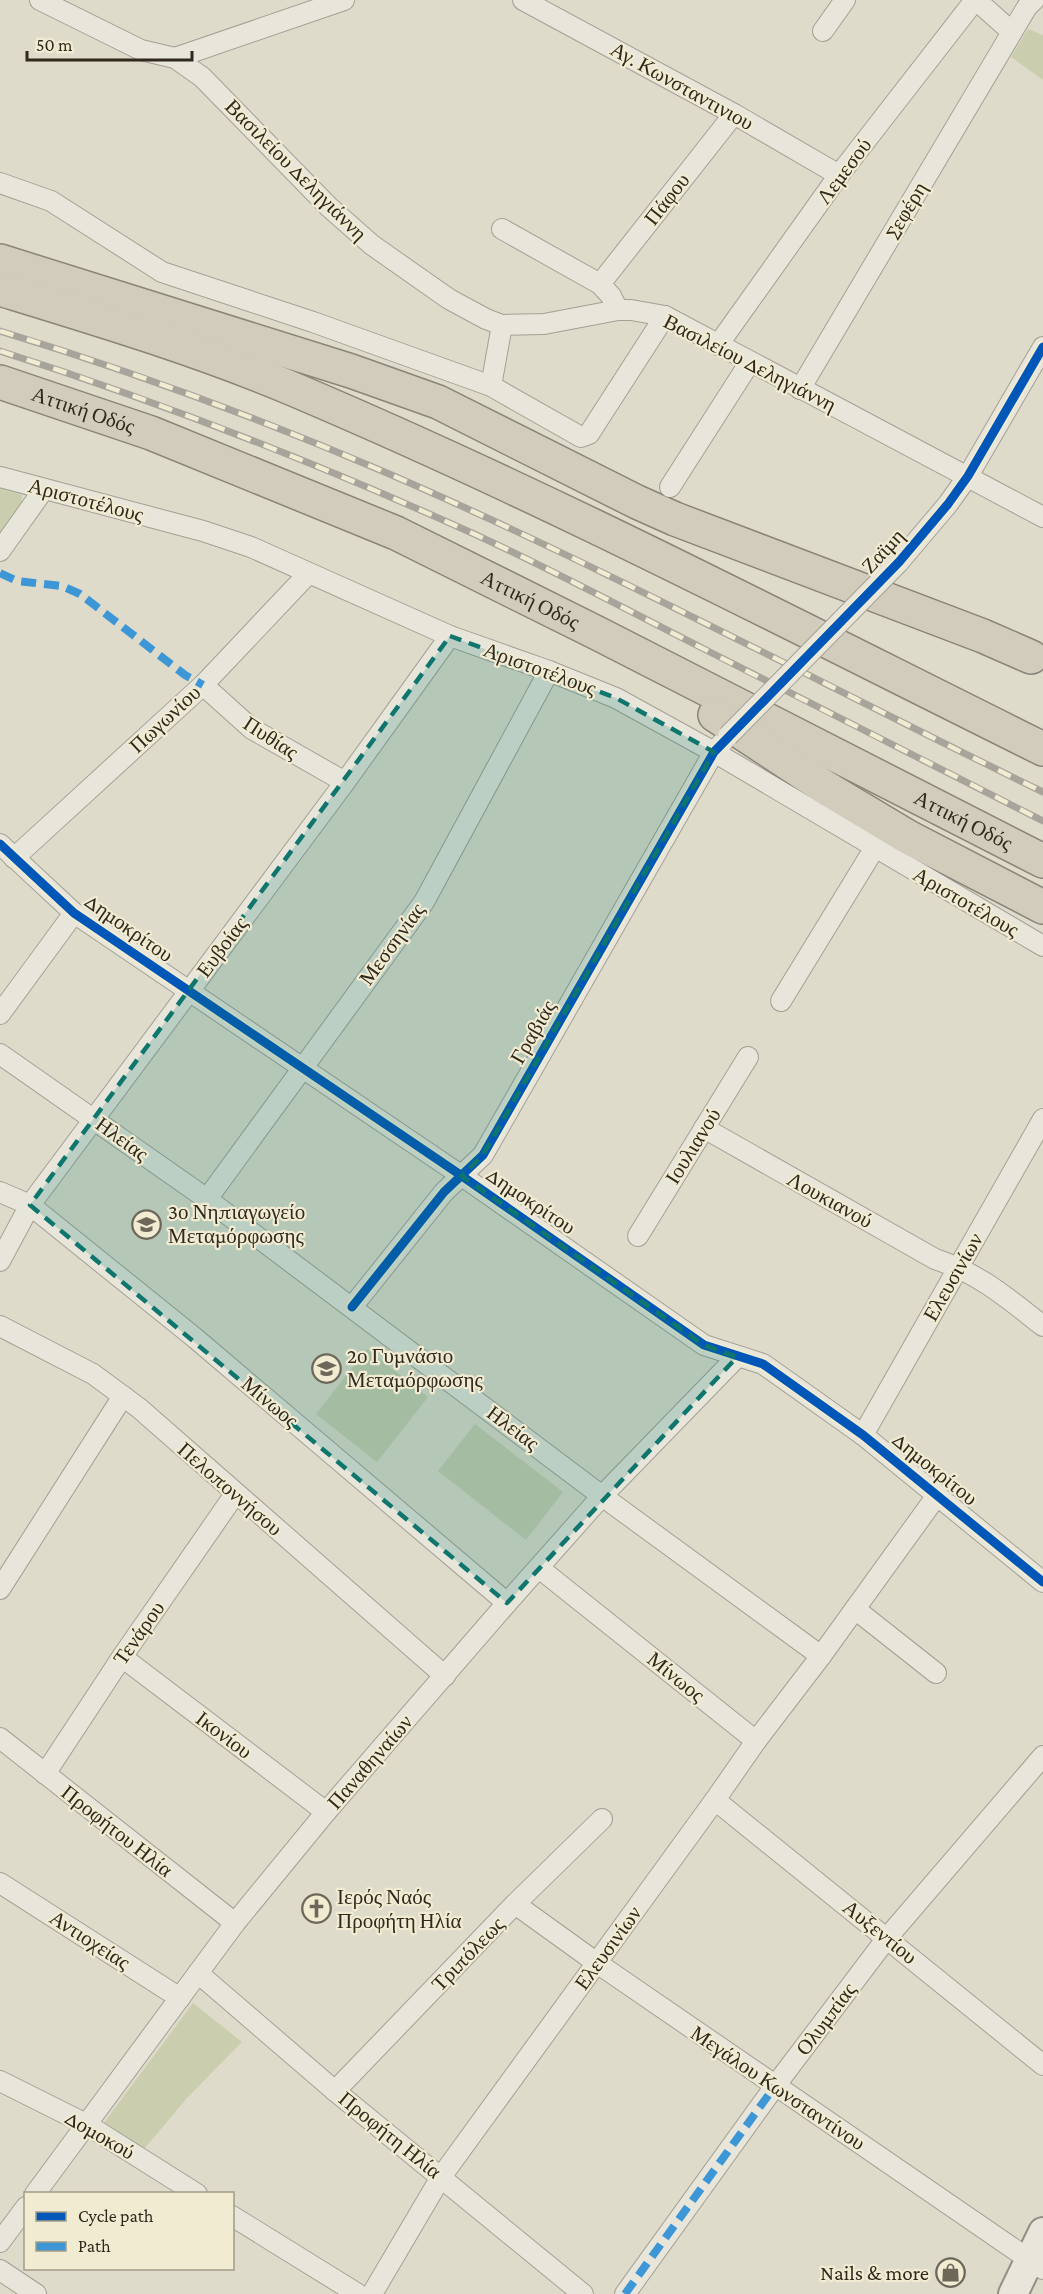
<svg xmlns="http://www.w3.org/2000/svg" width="1043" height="2294" viewBox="0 0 1043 2294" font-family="'Crimson Pro',serif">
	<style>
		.green { fill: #caceae }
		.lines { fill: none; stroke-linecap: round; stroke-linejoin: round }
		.street-casing { stroke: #a4a094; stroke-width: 22 }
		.secondary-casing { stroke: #938f84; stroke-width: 32 }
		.highway-casing { stroke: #89857a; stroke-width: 36 }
		.street { stroke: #e8e5db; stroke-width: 20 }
		.secondary { stroke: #e8e5db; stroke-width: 28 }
		.highway { stroke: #d1ccbb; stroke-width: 33 }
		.rail-casing { stroke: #a7a49b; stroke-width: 7 }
		.rail { stroke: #f0ebd1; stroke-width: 4.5; stroke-dasharray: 14; stroke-linecap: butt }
		.street-bridge-casing { stroke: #a4a094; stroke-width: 22; stroke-linecap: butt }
		.street-bridge { stroke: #e8e5db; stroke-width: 20 }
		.quiet { stroke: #3d96d5; stroke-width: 8; stroke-dasharray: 15 8; stroke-linecap: butt }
		.cycleway-casing { stroke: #f0ebd1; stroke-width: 13 }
		.cycleway { stroke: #0057b8; stroke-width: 9 }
		.marked { fill: #0f766e; fill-opacity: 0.2; stroke: #0f766e; stroke-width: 4.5; stroke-dasharray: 12 8; stroke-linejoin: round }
		.labels { text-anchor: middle; stroke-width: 4.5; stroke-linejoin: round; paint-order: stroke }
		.street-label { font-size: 21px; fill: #30291e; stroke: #f0ebd1 }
		.poi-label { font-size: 21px; fill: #30291e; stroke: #f0ebd1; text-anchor: start }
	</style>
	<rect width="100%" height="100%" fill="#dfdbca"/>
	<g class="green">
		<path d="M1028,29L1043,35V80L1011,57Z"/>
		<path d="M0,489L22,495V503L0,532Z"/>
		<path d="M367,1349L428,1397L377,1462L316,1414Z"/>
		<path d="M475,1424L563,1492L526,1540L438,1471Z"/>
		<path d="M193,2003L242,2042L187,2098L144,2149L104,2123Z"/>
	</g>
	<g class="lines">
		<defs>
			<g id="street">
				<path d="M40,0L141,50L175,58L202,77L329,207L372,245L449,299L486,319L502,325L544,324L618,310H631L665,316L1043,517"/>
				<path d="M523,0L734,114L839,175"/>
				<path d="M976,0L1012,32"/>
				<path d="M823,31L845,0"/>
				<path d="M175,58L344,0"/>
				<path d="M0,183L51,201L162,272L313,322L491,386L581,437L589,434L665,316"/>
				<path d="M502,229L600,284L611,296L618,310"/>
				<path d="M600,284L734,114"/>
				<path d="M718,345L839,175L975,0"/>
				<path d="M491,386L502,325"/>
				<path d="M800,389L1027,7L1034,0"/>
				<path d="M0,477L203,531L251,547L450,636L549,671L616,698L714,752L1043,946"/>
				<path d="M670,487L750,362"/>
				<path d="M0,551L44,489"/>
				<path d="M899,562L948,504L968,476L1043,347"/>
				<path d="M203,685L252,729L345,782"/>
				<path d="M0,844L74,913L462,1176L704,1345L763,1364L863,1435L1043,1582"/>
				<path d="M14,858L203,685L308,574"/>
				<path d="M781,1001L874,849"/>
				<path d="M0,1014L74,913"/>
				<path d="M0,1054L207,1199L602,1496L821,1656"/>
				<path d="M704,1128L935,1259C980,1274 1006,1297 1043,1326"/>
				<path d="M0,1192L30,1205L195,1338L507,1603"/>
				<path d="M207,1199L424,902L549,671"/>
				<path d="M638,1236L748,1057"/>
				<path d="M0,1261L30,1205L345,782L450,636"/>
				<path d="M352,1307L444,1192L483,1155L714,752L723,742"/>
				<path d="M0,1326L93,1374L139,1408L445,1676"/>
				<path d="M863,1435L1043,1119"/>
				<path d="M539,1568L756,1741"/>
				<path d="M0,1589L123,1396"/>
				<path d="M855,1609L936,1673"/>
				<path d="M122,1657L326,1812"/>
				<path d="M0,1738L235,1923"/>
				<path d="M45,1774L122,1657L235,1494"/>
				<path d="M715,1800L1043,2065"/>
				<path d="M0,1883L180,1998"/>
				<path d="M515,1904L597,1963L1043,2269"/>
				<path d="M198,1973L335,2091L583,2294"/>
				<path d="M0,2081L86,2124L197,2194"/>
				<path d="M335,2091L515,1904L602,1819"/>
				<path d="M35,2194L235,1923L326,1812L507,1603L602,1496L737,1357"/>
				<path d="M232,2216L358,2294"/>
				<path d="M0,2242L26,2207"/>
				<path d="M0,2270L36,2294"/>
				<path d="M372,2294L441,2177L715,1800L756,1741L821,1656L938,1494"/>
				<path d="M625,2294L775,2086L887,1938L1043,1756"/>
			</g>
			<path id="secondary" d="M1013,2294L1043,2232"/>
			<g id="highway">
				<path d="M0,261L351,371L438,402L637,502L675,519L983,636L1031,657"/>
				<path d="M0,289C98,319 198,349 293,389C548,497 795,626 1043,749"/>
				<path id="s1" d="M0,382L151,433L396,533L597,633L1043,861"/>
				<path d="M715,715L826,788L908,837L1043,907"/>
			</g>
		</defs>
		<use href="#street" class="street-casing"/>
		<use href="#secondary" class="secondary-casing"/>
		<use href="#highway" class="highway-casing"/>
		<use href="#street" class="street"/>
		<use href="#secondary" class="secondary"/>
		<use href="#highway" class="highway"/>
		<defs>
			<g id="rail">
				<path d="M0,331C132,371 261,419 387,473C611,570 825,686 1043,792"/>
				<path d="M0,351C161,402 319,464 472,533C551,569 627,610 704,649C817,707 930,763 1043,821"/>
			</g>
		</defs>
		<use href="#rail" class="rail-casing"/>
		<use href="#rail" class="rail"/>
		<defs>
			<path id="street-bridge" d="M728,736L899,562"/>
		</defs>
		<use href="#street-bridge" class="street-bridge-casing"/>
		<use href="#street-bridge" class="street-bridge"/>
		<g class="quiet">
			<path d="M0,573L17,581L62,586L80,594L185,675L203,685"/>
			<path d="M625,2294L775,2086"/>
		</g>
		<defs>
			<g id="cycleway">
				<path d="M0,844L74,913L462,1176L704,1345L763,1364L863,1435L1043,1582"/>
				<path d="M352,1307L444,1192L483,1155L714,752L899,562L948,504L968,476L1043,347"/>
			</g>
		</defs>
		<use href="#cycleway" class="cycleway-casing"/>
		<use href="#cycleway" class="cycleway"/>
	</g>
	<path class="marked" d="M450,636L616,698L714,752L483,1155L462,1176L704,1345L737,1357L507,1603L30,1205Z"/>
	<defs>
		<symbol id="school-ring" viewBox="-11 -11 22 22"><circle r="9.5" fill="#f0ebd1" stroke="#6d675a" stroke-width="1.5"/><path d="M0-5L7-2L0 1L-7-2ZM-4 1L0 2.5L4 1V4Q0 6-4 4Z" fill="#6d675a"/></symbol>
		<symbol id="church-ring" viewBox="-11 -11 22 22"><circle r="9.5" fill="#f0ebd1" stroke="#6d675a" stroke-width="1.5"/><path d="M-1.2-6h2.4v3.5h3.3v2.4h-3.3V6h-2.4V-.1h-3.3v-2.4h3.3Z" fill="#6d675a"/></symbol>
		<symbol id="shop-ring" viewBox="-11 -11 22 22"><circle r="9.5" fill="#f0ebd1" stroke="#6d675a" stroke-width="1.5"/><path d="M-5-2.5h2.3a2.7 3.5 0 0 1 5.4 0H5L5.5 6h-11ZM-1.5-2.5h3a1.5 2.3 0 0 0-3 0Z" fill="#6d675a"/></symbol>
	</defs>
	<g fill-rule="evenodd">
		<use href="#school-ring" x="130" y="1208" width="33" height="33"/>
		<use href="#school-ring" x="310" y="1352" width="33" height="33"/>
		<use href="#church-ring" x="300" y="1892" width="33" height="33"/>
		<use href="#shop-ring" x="934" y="2256" width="33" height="33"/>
	</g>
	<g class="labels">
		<g class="street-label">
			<text transform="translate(682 86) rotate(29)" y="7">Αγ. Κωνσταντινιου</text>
			<text transform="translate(296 170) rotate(45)" y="7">Βασιλείου Δεληγιάννη</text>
			<text transform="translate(844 171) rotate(-53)" y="7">Λεμεσού</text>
			<text transform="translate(667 199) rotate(-52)" y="7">Πάφου</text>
			<text transform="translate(906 210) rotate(-59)" y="7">Σεφέρη</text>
			<text transform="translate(750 363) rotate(27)" y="7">Βασιλείου Δεληγιάννη</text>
			<text dy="7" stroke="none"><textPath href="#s1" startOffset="88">Αττική Οδός</textPath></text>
			<text transform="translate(86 500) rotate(15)" y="7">Αριστοτέλους</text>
			<text transform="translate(883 551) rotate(-47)" y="7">Ζαϊμη</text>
			<text dy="7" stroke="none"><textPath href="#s1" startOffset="574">Αττική Οδός</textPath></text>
			<text transform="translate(540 669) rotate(20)" y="7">Αριστοτέλους</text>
			<text transform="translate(165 719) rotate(-43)" y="7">Πωγωνίου</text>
			<text transform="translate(271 738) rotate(33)" y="7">Πυθίας</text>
			<text dy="7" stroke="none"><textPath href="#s1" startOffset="1060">Αττική Οδός</textPath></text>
			<text transform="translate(966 902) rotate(30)" y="7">Αριστοτέλους</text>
			<text transform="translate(129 928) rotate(35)" y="7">Δημοκρίτου</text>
			<text transform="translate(392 944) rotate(-54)" y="7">Μεσσηνίας</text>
			<text transform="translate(222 947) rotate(-53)" y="7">Ευβοίας</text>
			<text transform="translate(533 1032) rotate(-60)" y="7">Γραβιάς</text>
			<text transform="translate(122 1139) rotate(36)" y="7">Ηλείας</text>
			<text transform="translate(693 1146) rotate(-58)" y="7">Ιουλιανού</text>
			<text transform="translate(830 1200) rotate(29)" y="7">Λουκιανού</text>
			<text transform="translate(531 1201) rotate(34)" y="7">Δημοκρίτου</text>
			<text transform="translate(953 1277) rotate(-60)" y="7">Ελευσινίων</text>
			<text transform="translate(270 1402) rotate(40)" y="7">Μίνωος</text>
			<text transform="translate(513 1428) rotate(37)" y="7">Ηλείας</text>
			<text transform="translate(935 1469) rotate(39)" y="7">Δημοκρίτου</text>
			<text transform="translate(230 1489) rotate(41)" y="7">Πελοποννήσου</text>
			<text transform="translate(139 1633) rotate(-55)" y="7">Τενάρου</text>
			<text transform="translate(676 1677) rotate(39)" y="7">Μίνωος</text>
			<text transform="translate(224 1735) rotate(37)" y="7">Ικονίου</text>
			<text transform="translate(370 1762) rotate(-49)" y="7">Παναθηναίων</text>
			<text transform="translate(117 1831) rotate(38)" y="7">Προφήτου Ηλία</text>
			<text transform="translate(880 1932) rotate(39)" y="7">Αυξεντίου</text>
			<text transform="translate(90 1940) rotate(33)" y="7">Αντιοχείας</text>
			<text transform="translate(608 1948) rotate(-54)" y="7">Ελευσινίων</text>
			<text transform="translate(468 1954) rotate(-46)" y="7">Τριπόλεως</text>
			<text transform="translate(826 2019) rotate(-53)" y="7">Ολυμπίας</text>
			<text transform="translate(778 2088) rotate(34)" y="7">Μεγάλου Κωνσταντίνου</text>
			<text transform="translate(100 2135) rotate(30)" y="7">Δομοκού</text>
			<text transform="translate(390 2135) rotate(39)" y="7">Προφήτη Ηλία</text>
		</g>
		<g class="poi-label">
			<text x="168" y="1219">3ο Νηπιαγωγείο<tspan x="168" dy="24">Μεταμόρφωσης</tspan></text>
			<text x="347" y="1363">2ο Γυμνάσιο<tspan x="347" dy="24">Μεταμόρφωσης</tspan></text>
			<text x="337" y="1904">Ιερός Ναός<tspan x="337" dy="24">Προφήτη Ηλία</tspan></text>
			<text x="929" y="2280" text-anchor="end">Nails &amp; more</text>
		</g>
	</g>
	<rect x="24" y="2192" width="210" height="78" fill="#f0ebd1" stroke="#a39d89" stroke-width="1.5"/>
	<rect x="36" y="2212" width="30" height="9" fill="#0057b8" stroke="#a39d89" stroke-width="1.5"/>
	<text x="78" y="2222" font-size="18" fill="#30291e">Cycle path</text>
	<rect x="36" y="2242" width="30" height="9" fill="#3d96d5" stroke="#a39d89" stroke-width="1.5"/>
	<text x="78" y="2252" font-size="18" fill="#30291e">Path</text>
	<path d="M27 51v9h165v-9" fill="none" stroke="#30291e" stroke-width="3"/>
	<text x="36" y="51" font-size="18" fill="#30291e" stroke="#f0ebd1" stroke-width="4.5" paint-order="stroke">50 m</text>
</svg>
